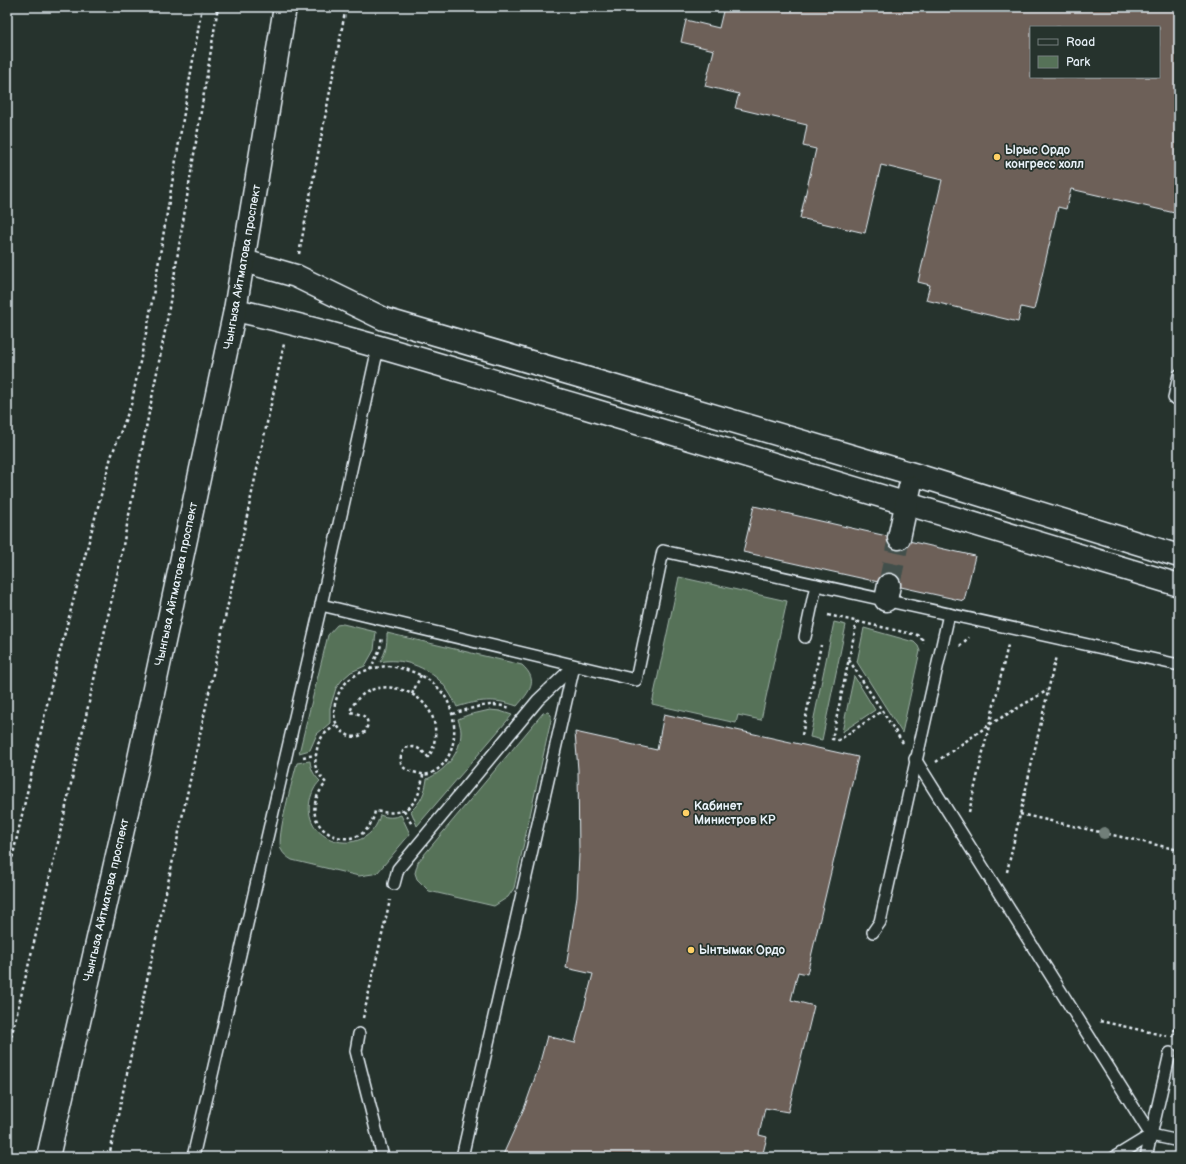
<svg xmlns="http://www.w3.org/2000/svg" width="1186" height="1164" viewBox="0 0 1186 1164" font-family="'Balsamiq Sans',sans-serif">
	<style>
		.green { fill: #567258; stroke: #9fb2a8 }
		.building { fill: #6d6159; stroke: #e8f1f8; fill-rule: evenodd }
		.lines { fill: none; stroke-linecap: round; stroke-linejoin: round }
		.minor-tunnel { stroke: #43504b; stroke-width: 22; stroke-dasharray: 22 11; stroke-linecap: butt }
		.service-casing { stroke: #e8f1f8; stroke-width: 14 }
		.minor-casing { stroke: #e8f1f8; stroke-width: 25 }
		.secondary-casing { stroke: #e8f1f8; stroke-width: 25 }
		.path { stroke: #e8f1f8; stroke-width: 2.5; stroke-dasharray: 3 3; stroke-linecap: butt }
		.service { stroke: #26332d; stroke-width: 11 }
		.minor { stroke: #26332d; stroke-width: 22 }
		.secondary { stroke: #26332d; stroke-width: 22 }
		.tree { fill: #717f79 }
		.poi-dot { fill: #ffd166; stroke: #26332d; stroke-width: 1.5 }
		.labels { text-anchor: middle; stroke-width: 3.5; stroke-linejoin: round; paint-order: stroke }
		.poi-label { font-size: 12px; font-weight: bold; fill: #e8f1f8; stroke: #26332d; text-anchor: start }
		.street-label { font-size: 12px; fill: #e8f1f8; stroke: #26332d }
	</style>
	<rect width="100%" height="100%" fill="#26332d"/>
	<filter id="ink" filterUnits="userSpaceOnUse"><feTurbulence type="fractalNoise" baseFrequency=".025" numOctaves="2"/><feDisplacementMap in="SourceGraphic" scale="8" xChannelSelector="R" yChannelSelector="G"/><feConvolveMatrix kernelMatrix="1 2 1 2 8 2 1 2 1" color-interpolation-filters="sRGB"/></filter>
	<g filter="url(#ink)">
		<g class="green">
			<path d="M679,577L787,601L761,720L738,715L736,723L652,704Z"/>
			<path d="M834,622L846,625L822,740L810,737Z"/>
			<path d="M343,624L376,632L374,650L365,666L351,672L342,680L336,688L330,708V723L317,734L310,750L299,753L328,635L337,625Z"/>
			<path d="M864,628L914,642L918,646L920,651L902,733L857,662Z"/>
			<path d="M387,633L522,665C540,681 529,692 517,706C494,698 479,700 457,707C453,699 449,691 442,683C427,667 401,657 380,662C386,651 387,646 387,633Z"/>
			<path d="M854,676L875,710L842,732Z"/>
			<path d="M490,710L500,711L512,715L417,826L411,811C421,802 425,793 427,779C445,771 461,753 461,732C461,727 459,723 458,719L468,715Z"/>
			<path d="M548,712L551,715V720L514,888L508,897L494,906L429,891L417,879L415,873L418,862L543,713Z"/>
			<path d="M310,761C311,770 314,775 320,781C314,787 312,793 310,800C301,845 369,860 380,815C388,818 393,818 401,815L410,834L378,872L373,874L359,876L292,860C287,857 283,854 281,849C276,837 293,779 297,763Z"/>
		</g>
		<g class="building">
			<path d="M724,7H1179V214L1071,189L1066,209L1058,207L1034,310L1021,307L1018,322L926,300L930,285L918,282L942,180L881,165L865,233L800,218L816,149L803,146L807,125L735,108L739,94L705,86L714,50L681,42L686,20L719,28ZM1031,27H1159V77H1031Z"/>
			<path d="M754,506L975,556L964,601L743,552Z"/>
			<path d="M664,714L858,757L807,974L798,972L791,1000L814,1006L788,1112L765,1108L759,1135L767,1137L762,1157H502L525,1106L538,1069L547,1036L575,1043L593,974L566,968L577,897L579,854L578,770L575,732L657,750Z"/>
		</g>
		<g class="lines">
			<path class="minor-tunnel" d="M889,585L899,538"/>
			<defs>
				<g id="service">
					<path d="M1174,398L1179,375"/>
					<path d="M321,605L636,680L663,551L1179,665"/>
					<path d="M805,637L816,585"/>
					<path d="M915,759L1151,1135L1179,1141"/>
					<path d="M394,884L398,869L538,700L574,666"/>
					<path d="M873,932L880,922L949,614"/>
					<path d="M359,1034L356,1051L383,1157"/>
					<path d="M193,1157L321,605L378,348"/>
					<path d="M462,1157L574,666"/>
					<path d="M1115,1157L1151,1135"/>
					<path d="M1146,1157L1170,1053"/>
				</g>
				<g id="minor">
					<path d="M244,261L296,276L384,319L913,474L1179,556"/>
					<path d="M235,310C353,336 467,374 583,407C782,466 981,525 1179,585"/>
					<path d="M899,538L910,487"/>
					<path d="M886,600L889,585"/>
				</g>
				<path id="secondary" d="M48,1157L137,768L235,310L285,7"/>
			</defs>
			<use href="#service" class="service-casing"/>
			<use href="#minor" class="minor-casing"/>
			<use href="#secondary" class="secondary-casing"/>
			<g class="path">
				<path d="M299,254L346,7"/>
				<path d="M828,615L917,635L923,640L924,643"/>
				<path d="M857,621L832,739L839,740L882,711"/>
				<path d="M960,646L969,637"/>
				<path d="M849,660L903,743"/>
				<path d="M388,666C412,669 437,679 448,702C459,725 457,763 429,774C424,775 421,774 417,773C401,770 396,762 405,748C416,745 421,749 428,757C433,751 434,745 435,737C440,687 365,668 350,712C355,713 361,714 365,717C370,722 367,732 361,735C356,738 350,737 346,734C326,723 334,691 350,679C360,671 375,667 388,666Z"/>
				<path d="M370,670L380,649L382,637"/>
				<path d="M412,694L421,675"/>
				<path d="M453,714C472,708 491,701 510,708"/>
				<path d="M336,725L323,735L318,744L316,755L315,765L318,773L326,783C285,830 365,865 375,811C407,817 419,805 423,775"/>
				<path d="M802,735L821,645"/>
				<path d="M303,757L316,755"/>
				<path d="M936,762L989,725L1048,690"/>
				<path d="M404,810L412,825"/>
				<path d="M969,812L1008,645"/>
				<path d="M1020,814L1179,850"/>
				<path d="M1007,872L1056,656"/>
				<path d="M7,881L53,678L111,457L131,405L149,319L202,7"/>
				<path d="M363,1018L390,900"/>
				<path d="M1100,1021L1167,1036"/>
				<path d="M1173,1037L1179,1013"/>
				<path d="M7,1054L57,847L118,571L166,326L218,7"/>
				<path d="M109,1157L284,344"/>
			</g>
			<use href="#service" class="service"/>
			<use href="#minor" class="minor"/>
			<use href="#secondary" class="secondary"/>
		</g>
		<circle class="tree" cx="1104" cy="833" r="6"/>
	</g>
	<g class="poi-dot">
		<circle cx="997" cy="157" r="4"/>
		<circle cx="686" cy="813" r="4"/>
		<circle cx="691" cy="950" r="4"/>
	</g>
	<g class="labels">
		<g class="poi-label">
			<text x="1005" y="154">Ырыс Ордо<tspan x="1005" dy="14">конгресс холл</tspan></text>
			<text x="694" y="810">Кабинет<tspan x="694" dy="14">Министров КР</tspan></text>
			<text x="699" y="954">Ынтымак Ордо</text>
		</g>
		<g class="street-label">
			<text transform="translate(242 267) rotate(-80)" y="4">Чынгыза Айтматова проспект</text>
			<text transform="translate(176 584) rotate(-78)" y="4">Чынгыза Айтматова проспект</text>
			<text transform="translate(106 900) rotate(-77)" y="4">Чынгыза Айтматова проспект</text>
		</g>
	</g>
	<rect width="1186" height="1164" fill="none" stroke="#26332d" stroke-width="24"/>
	<rect x="12" y="12" width="1162" height="1140" fill="none" stroke="#e8f1f8" stroke-width="1.5" filter="url(#ink)"/>
	<rect x="1030" y="26" width="130" height="52" fill="#26332d" stroke="#747f7e"/>
	<rect x="1038" y="39" width="20" height="6" fill="#26332d" stroke="#747f7e"/>
	<text x="1066" y="46" font-size="12" fill="#e8f1f8">Road</text>
	<rect x="1038" y="56" width="20" height="12" fill="#567258" stroke="#747f7e"/>
	<text x="1066" y="66" font-size="12" fill="#e8f1f8">Park</text>
</svg>
